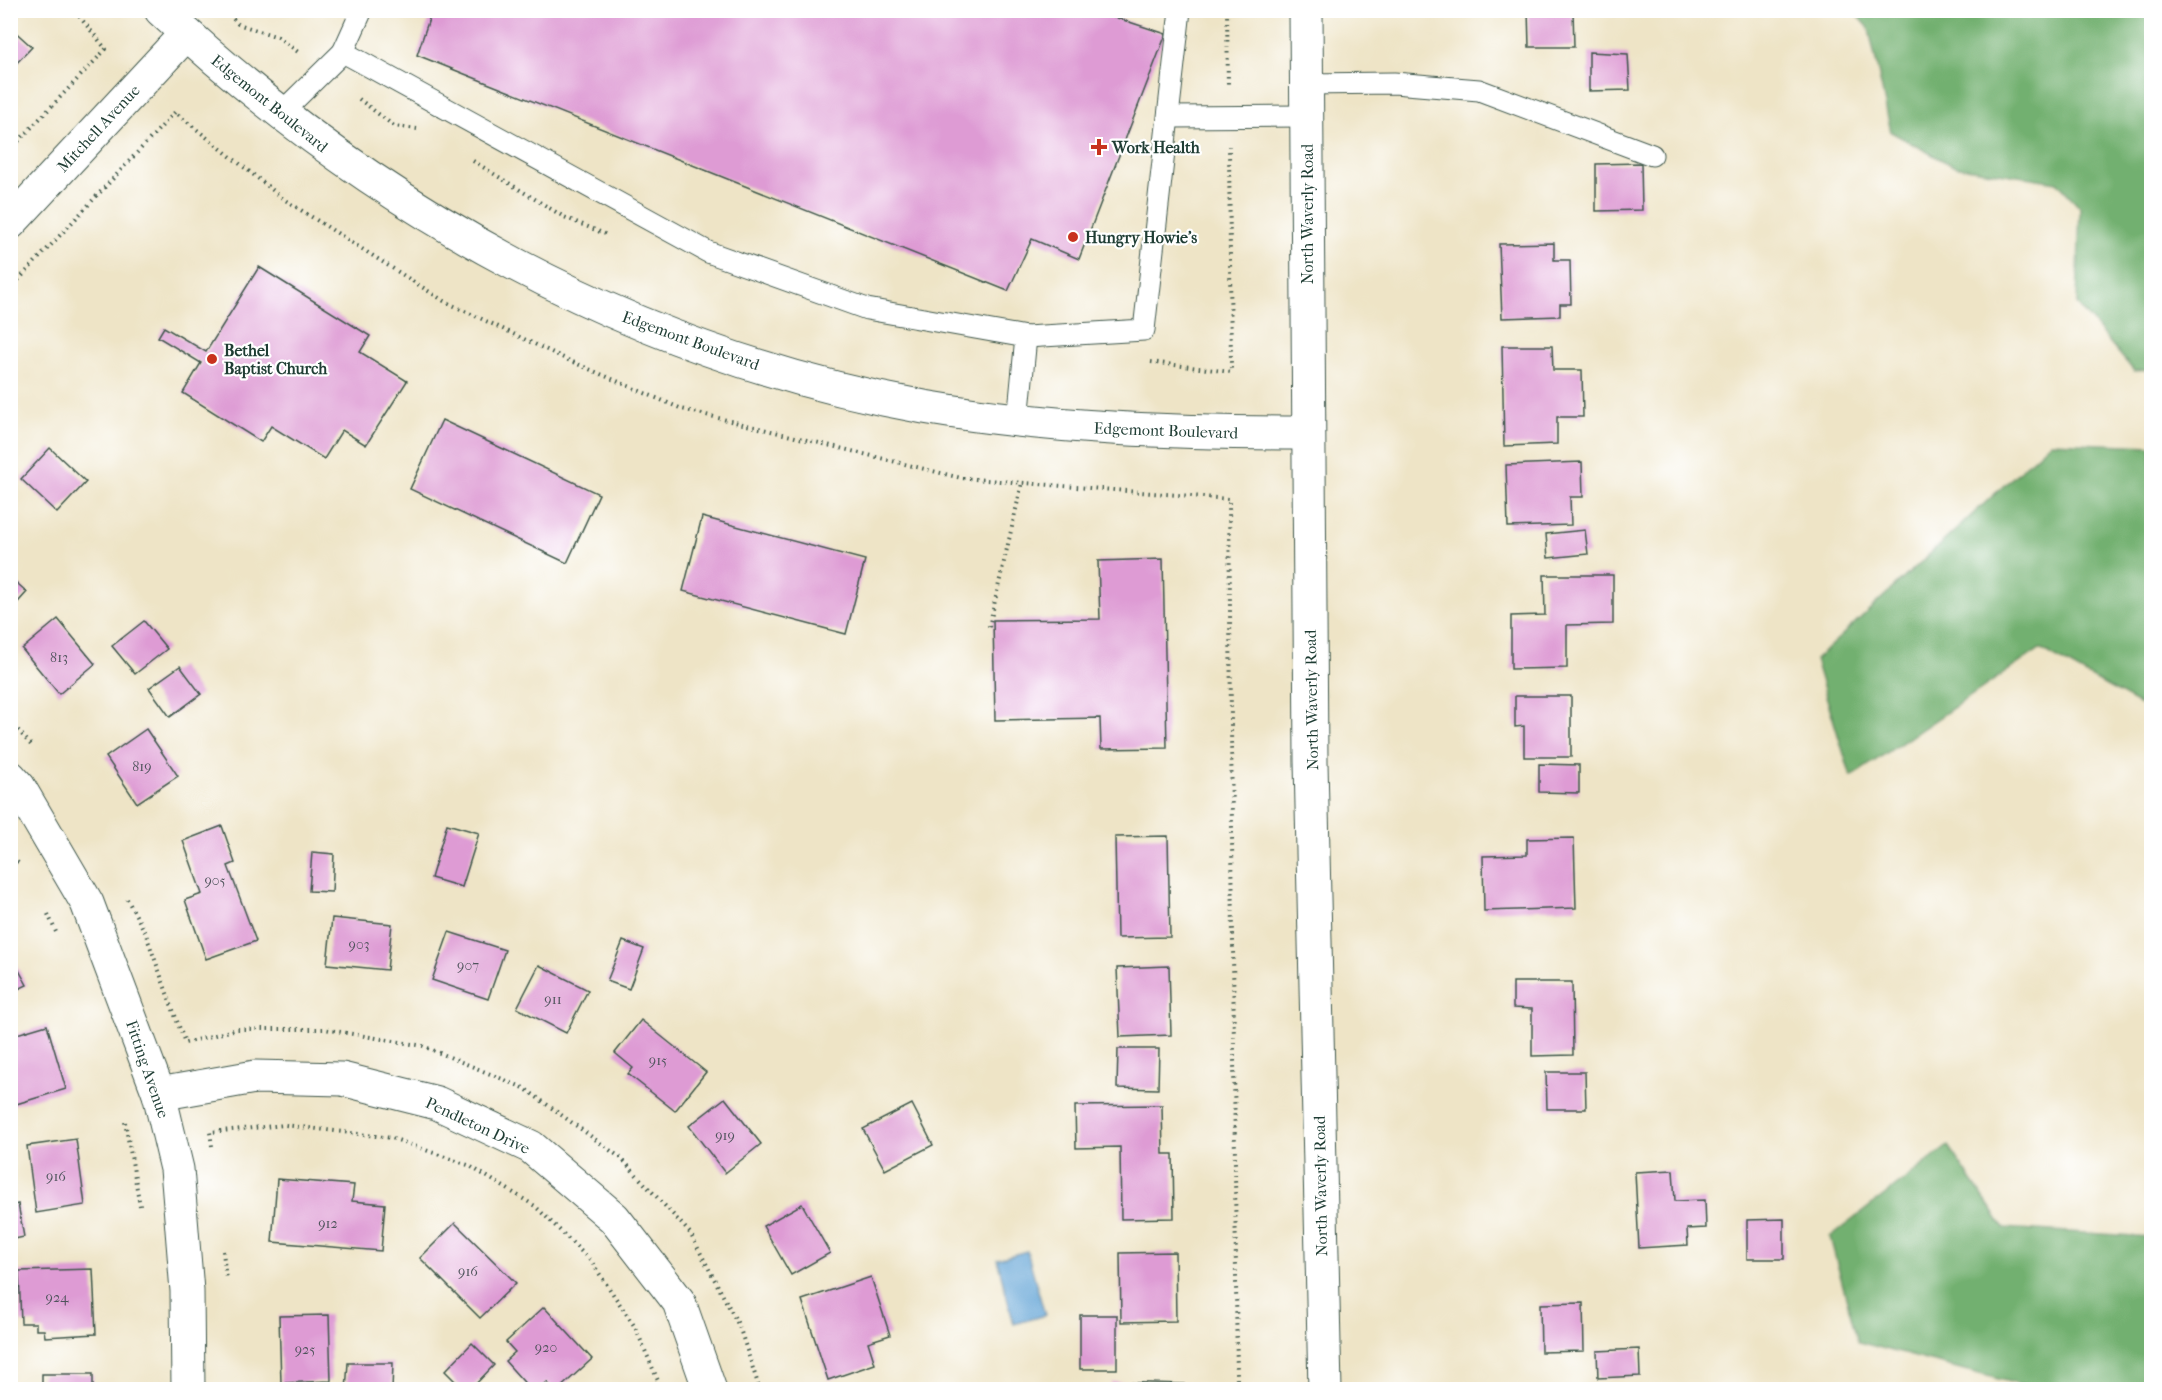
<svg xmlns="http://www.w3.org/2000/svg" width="2162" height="1400" viewBox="0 0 2162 1400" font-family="'IM FELL French Canon',serif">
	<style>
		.forest { fill: #72b070; stroke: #487652; stroke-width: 1.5 }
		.water { fill: #61a3d5; stroke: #407084; stroke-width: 1.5 }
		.building { fill: #de9bd4 }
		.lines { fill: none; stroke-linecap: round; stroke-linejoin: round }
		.service-casing { stroke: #3e564a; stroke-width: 23 }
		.minor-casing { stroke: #3e564a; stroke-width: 35 }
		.secondary-casing { stroke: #3e564a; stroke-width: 35 }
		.path { stroke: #3e564a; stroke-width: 4; stroke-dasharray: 1.5 4.5; stroke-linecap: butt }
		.service { stroke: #fff; stroke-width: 21 }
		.minor { stroke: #fff; stroke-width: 33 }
		.secondary { stroke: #fff; stroke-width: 33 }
		.poi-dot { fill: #c8321e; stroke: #fff; stroke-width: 2 }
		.labels { text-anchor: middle; stroke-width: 4.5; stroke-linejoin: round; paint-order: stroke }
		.number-label { font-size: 14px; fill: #4f545c }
		.street-label { font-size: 16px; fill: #1f3d34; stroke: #fff }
		.poi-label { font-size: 16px; font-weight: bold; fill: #1f3d34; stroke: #fff; text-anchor: start }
	</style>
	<rect width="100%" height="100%" fill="#fff"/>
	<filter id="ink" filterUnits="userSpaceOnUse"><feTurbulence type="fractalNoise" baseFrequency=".0167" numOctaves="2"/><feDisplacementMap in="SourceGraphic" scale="12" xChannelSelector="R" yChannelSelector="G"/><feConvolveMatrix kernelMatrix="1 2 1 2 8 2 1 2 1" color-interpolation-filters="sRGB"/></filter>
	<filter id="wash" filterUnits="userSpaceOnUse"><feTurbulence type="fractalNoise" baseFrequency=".008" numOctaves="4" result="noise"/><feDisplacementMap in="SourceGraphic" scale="24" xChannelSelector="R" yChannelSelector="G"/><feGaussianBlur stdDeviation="1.35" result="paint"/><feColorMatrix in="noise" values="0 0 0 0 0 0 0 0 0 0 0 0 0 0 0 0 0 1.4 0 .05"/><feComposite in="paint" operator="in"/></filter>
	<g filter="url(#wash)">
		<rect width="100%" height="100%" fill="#eee4c6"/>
		<g class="forest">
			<path d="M1853,11H2151V370L2134,371L2077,304L2080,207L2057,182L1953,166L1891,132L1869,29Z"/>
			<path d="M2051,442L2151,446V711L2040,649L1851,777L1815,660Z"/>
			<path d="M1948,1146L2004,1228L2151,1237V1389H2036L1858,1342L1830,1237Z"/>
		</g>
		<path class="water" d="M1027,1251L1045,1315L1014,1324L997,1259Z"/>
		<g id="blocks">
			<g class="building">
				<path d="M432,10H1117L1114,17L1166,34L1079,259L1032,239L1008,291L417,55Z"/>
				<path d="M1528,10H1573L1574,47H1529Z"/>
				<path d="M10,27L32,47L10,70Z"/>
				<path d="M1589,52L1628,54L1630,90L1589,91Z"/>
				<path d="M1641,163L1642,210L1596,211V164Z"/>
				<path d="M1554,243V260H1570L1571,304H1560V316L1502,318L1499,244Z"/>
				<path d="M259,267L370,336L360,352L407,381L366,445L342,430L324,459L271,426L261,442L183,393L201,363L158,337L164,327L206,352Z"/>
				<path d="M1502,346H1552L1553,370H1582L1583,417H1557V444L1504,446Z"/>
				<path d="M442,420L599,494L567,563L410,489Z"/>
				<path d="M50,448L86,482L57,513L21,479Z"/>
				<path d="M1582,462L1583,497H1570L1571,525L1508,527L1506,465Z"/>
				<path d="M702,517L865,560L846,634L683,591Z"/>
				<path d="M1585,530L1588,554L1548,558L1546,534Z"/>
				<path d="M1163,559L1167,748L1101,749L1100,718L995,720L993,620L1100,619L1098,561Z"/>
				<path d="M1544,575H1613V624L1567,625V668L1511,669V616L1545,615Z"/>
				<path d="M10,577L27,592L10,611Z"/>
				<path d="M58,619L95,664L59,694L22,649Z"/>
				<path d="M144,621L167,649L135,674L112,646Z"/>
				<path d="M180,666L201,694L170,717L149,688Z"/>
				<path d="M1515,696H1571V757H1524V726L1515,727Z"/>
				<path d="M146,729L178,776L137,803L106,757Z"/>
				<path d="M1539,764L1579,765V793L1539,792Z"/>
				<path d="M447,824L479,833L462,887L431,878Z"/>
				<path d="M222,826L235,863L228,866L256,941L206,959L185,900L202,894L183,841Z"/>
				<path d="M1168,836L1170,937L1117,938L1115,837Z"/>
				<path d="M1574,838L1576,908L1484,911L1483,856L1527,855V839Z"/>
				<path d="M312,852L334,854L332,892L309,891Z"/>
				<path d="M332,918L392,924L387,970L327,964Z"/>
				<path d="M449,932L505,950L488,999L432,980Z"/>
				<path d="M623,941L644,949L629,989L607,981Z"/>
				<path d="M10,954L27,985L10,993Z"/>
				<path d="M539,965L588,990L566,1033L517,1008Z"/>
				<path d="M1169,966L1171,1035L1120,1037L1117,968Z"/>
				<path d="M1513,982H1572L1573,1055L1532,1056V1009L1513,1008Z"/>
				<path d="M641,1020L706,1072L675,1111L628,1074L633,1068L615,1053Z"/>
				<path d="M47,1025L66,1089L13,1105L10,1097V1036Z"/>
				<path d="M1118,1049H1159L1158,1089L1117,1088Z"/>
				<path d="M1546,1072H1585L1586,1109H1547Z"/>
				<path d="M725,1098L761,1144L725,1173L689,1126Z"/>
				<path d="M912,1104L933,1145L885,1170L863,1129Z"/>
				<path d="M1162,1105L1163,1154H1173L1174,1218L1121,1219L1120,1147L1076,1148L1075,1106Z"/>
				<path d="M76,1139L85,1205L36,1213L27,1146Z"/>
				<path d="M1673,1170L1675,1201L1705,1200L1706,1228L1687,1229L1688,1245L1639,1248L1635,1172Z"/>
				<path d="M277,1179L354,1185L352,1201L385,1204L381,1251L272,1242Z"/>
				<path d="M18,1204L24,1237L10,1240V1206Z"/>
				<path d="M802,1204L830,1253L791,1275L763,1226Z"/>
				<path d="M1784,1219V1259H1747V1220Z"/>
				<path d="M455,1223L516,1283L480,1318L420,1258Z"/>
				<path d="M1175,1252L1176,1321L1121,1322L1120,1253Z"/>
				<path d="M93,1269L96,1334L45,1337L44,1330H36V1323H21L19,1271Z"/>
				<path d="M871,1277L890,1335L868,1342L875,1364L828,1380L802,1300Z"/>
				<path d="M1583,1303L1584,1351L1541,1352L1540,1304Z"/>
				<path d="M544,1307L592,1359L558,1390H554L547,1382L538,1390H531L505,1361L515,1352L506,1342Z"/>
				<path d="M329,1315L331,1381L281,1383L279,1316Z"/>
				<rect x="1080" y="1315" width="37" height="54"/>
				<path d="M472,1343L494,1365L470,1390H464L445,1371Z"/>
				<path d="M1639,1349L1640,1376L1598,1378L1597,1351Z"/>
				<path d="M348,1363H393L392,1390H346Z"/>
				<rect x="42" y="1374" width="51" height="16"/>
				<path d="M1112,1382L1184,1384V1390H1111Z"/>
			</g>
		</g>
	</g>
	<g filter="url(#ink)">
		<use href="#blocks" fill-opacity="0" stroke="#3e564a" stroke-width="1.5"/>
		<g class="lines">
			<defs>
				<g id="service">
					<path d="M362,10L343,52L708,252L867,309L1026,337L1144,330L1180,10"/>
					<path d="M1306,84L1394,83L1479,90L1652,155"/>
					<path d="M280,114L343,52"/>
					<path d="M1170,117L1306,116"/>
					<path d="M1018,421L1026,337"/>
				</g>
				<g id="minor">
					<path d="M161,10C373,209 636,355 924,407C1052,429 1180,433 1308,433"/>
					<path d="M10,223L186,34"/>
					<path d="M10,777L19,787L87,903L159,1094L177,1169L187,1291L188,1390"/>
					<path d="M159,1094L255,1077L342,1079L437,1103L531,1147L614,1218L679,1302L710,1390"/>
				</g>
				<path id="secondary" d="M1306,10L1311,762L1325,1390"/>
			</defs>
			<use href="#service" class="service-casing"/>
			<use href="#minor" class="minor-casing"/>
			<use href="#secondary" class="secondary-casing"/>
			<g class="path">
				<path d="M225,10L238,24L278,37L298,52"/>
				<path d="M1227,10L1228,88"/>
				<path d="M359,99L394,126L417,129"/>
				<path d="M10,150L106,49L74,10"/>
				<path d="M473,161L564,217L605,234"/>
				<path d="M10,289L175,112L285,200L444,301L568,360L682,409L961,478L1229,499L1237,1390"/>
				<path d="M1151,362L1231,372L1229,146"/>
				<path d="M989,627L1022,483"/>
				<path d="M10,721L31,745"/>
				<path d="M10,852L20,866"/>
				<path d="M127,899L145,932L185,1043L237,1029H324L423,1046L524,1088L621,1158L690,1233L739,1326L760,1390"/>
				<path d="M48,914L56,932"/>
				<path d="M125,1122L140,1206"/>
				<path d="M212,1146L210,1132L285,1125L392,1138L468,1165L535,1206L591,1261L635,1327L662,1390"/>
				<path d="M223,1251L226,1280"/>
			</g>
			<use href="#service" class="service"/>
			<use href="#minor" class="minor"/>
			<use href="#secondary" class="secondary"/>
		</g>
	</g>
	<g class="poi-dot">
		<path d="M1096 138h6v6h6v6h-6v6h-6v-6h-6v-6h6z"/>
		<circle cx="1073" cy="237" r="6"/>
		<circle cx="212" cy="359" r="6"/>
	</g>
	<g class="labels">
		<g class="number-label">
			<text x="59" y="662">813</text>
			<text x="142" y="771">819</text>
			<text x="215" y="885">905</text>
			<text x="359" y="949">903</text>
			<text x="468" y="970">907</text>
			<text x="553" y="1004">911</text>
			<text x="658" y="1065">915</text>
			<text x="725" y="1140">919</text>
			<text x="56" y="1181">916</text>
			<text x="328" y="1228">912</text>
			<text x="468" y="1276">916</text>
			<text x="57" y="1302">924</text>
			<text x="546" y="1352">920</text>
			<text x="305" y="1354">925</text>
		</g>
		<g class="street-label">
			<text transform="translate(270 103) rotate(39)" y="6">Edgemont Boulevard</text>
			<text transform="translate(98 128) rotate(-47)" y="6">Mitchell Avenue</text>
			<text transform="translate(1307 214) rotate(-90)" y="6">North Waverly Road</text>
			<text transform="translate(691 340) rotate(20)" y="6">Edgemont Boulevard</text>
			<text transform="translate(1166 430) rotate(2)" y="6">Edgemont Boulevard</text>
			<text transform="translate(1311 700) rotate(-91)" y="6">North Waverly Road</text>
			<text transform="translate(148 1069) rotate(71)" y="6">Fitting Avenue</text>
			<text transform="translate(478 1125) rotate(25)" y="6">Pendleton Drive</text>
			<text transform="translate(1320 1186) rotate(-91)" y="6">North Waverly Road</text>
		</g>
		<g class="poi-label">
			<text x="1112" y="153">Work Health</text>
			<text x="1085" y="243">Hungry Howie's</text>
			<text x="224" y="356">Bethel<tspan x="224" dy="18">Baptist Church</tspan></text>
		</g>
	</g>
	<rect width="2162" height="1400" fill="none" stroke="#fff" stroke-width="36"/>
</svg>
